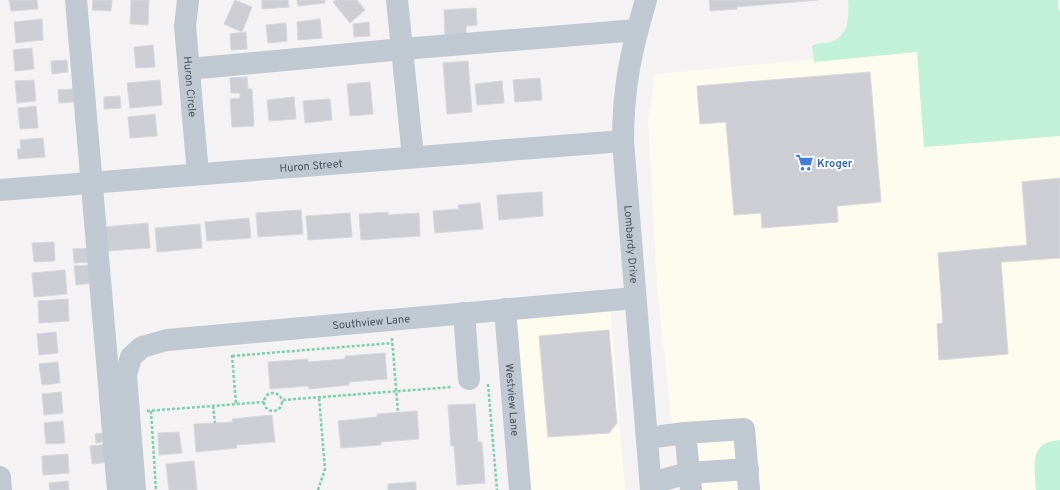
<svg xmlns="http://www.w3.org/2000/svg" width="1060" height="490" viewBox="0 0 1060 490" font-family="Overpass,sans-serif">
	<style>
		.commercial { fill: #fdfaee }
		.green { fill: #c2f1d9 }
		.building { fill: #ccced4; stroke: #d6d8dd }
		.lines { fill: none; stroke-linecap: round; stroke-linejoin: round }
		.path { stroke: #79d0ae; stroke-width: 2.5; stroke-dasharray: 3 2; stroke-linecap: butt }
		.minor { stroke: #c0c8d1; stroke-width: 22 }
		.labels { text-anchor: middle; stroke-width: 4; stroke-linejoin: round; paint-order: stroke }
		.street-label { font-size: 11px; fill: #495360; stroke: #fff }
		.shop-label { font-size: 11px; font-weight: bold; fill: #366cbe; stroke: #fff; text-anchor: start }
	</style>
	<rect width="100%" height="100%" fill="#f4f2f2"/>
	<g class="commercial">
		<path d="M1060,40V490H679L657,287L648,121L655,74L859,55Z"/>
		<path d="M609,291L625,490H532L515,300Z"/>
	</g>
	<g class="green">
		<path d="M848,0H1058V10H1060V136L924,147L917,52L814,62L812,46C818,42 824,44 830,42C850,36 849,16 848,0Z"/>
		<path d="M1060,440V490H1036C1035,466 1028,442 1060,440Z"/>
	</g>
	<g class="building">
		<path d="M9,0H37L38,9L11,11Z"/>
		<path d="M93,0H112L111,11L92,10Z"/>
		<path d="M131,0H149L148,25L130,24Z"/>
		<path d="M235,0L252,7L242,32L224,24Z"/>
		<path d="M262,0H288L289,7L262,9Z"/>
		<path d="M297,0H325V3L298,6Z"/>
		<path d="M336,0H357L365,10L350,23L333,2Z"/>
		<path d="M709,0H818L737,7V9L710,11Z"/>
		<path d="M476,8L477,25L466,26V35L445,36L444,10Z"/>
		<path d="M42,19L43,40L16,43L14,22Z"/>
		<path d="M320,19L322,38L298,40L297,22Z"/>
		<path d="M369,22L370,36L354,37L353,24Z"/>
		<path d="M286,23L287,41L268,43L266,25Z"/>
		<path d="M246,32L247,49L231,50L230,34Z"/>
		<path d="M153,45L155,67L136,68L134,47Z"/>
		<path d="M32,48L34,69L15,71L13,50Z"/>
		<path d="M67,60L68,72L52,74L51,61Z"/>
		<path d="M468,61L472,112L447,114L443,63Z"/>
		<path d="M870,72L881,202L837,206L838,222L762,228L761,213L734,215L726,122L700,124L697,86Z"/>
		<path d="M247,77L248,89H252L254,126L232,127L230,99L240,98V93H231L230,78Z"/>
		<path d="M540,78L542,100L515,102L513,80Z"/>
		<path d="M34,80L36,101L17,103L15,81Z"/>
		<path d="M160,80L162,105L130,108L127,83Z"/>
		<path d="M502,81L504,103L477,105L475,84Z"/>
		<path d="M370,82L373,114L350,116L347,84Z"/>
		<path d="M73,89L74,102L59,103L58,90Z"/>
		<path d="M120,96L121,108L104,109V97Z"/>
		<path d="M294,97L296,119L269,121L267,100Z"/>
		<path d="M330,99L332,120L305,123L303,101Z"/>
		<path d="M36,106L38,128L20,129L18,108Z"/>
		<path d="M155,114L157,136L130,138L128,117Z"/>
		<path d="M43,138L45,157L18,159L17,149H21L20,140Z"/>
		<path d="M1060,178V258L1001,262L1008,354L939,360L937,324L943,323L938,253L1027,245L1022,182Z"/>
		<path d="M542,192L543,216L499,220L497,195Z"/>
		<path d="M480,203L483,229L435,233L433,211L459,209L458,205Z"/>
		<path d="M301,210L303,234L258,237L256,213Z"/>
		<path d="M388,212V215L419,213L420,236L361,240L359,214Z"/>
		<path d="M350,213L352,237L308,240L306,216Z"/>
		<path d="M249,218L251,238L207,241L205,222Z"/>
		<path d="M148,223L150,248L106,251L104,227Z"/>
		<path d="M200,224L202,248L157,252L155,228Z"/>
		<path d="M54,242L55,261L34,262L32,243Z"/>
		<path d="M90,248L91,262L74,263L73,249Z"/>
		<path d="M92,265L94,283L76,285L74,266Z"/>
		<path d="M65,270L67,294L34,297L32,273Z"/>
		<path d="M68,299L69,321L39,323L38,301Z"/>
		<path d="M609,330L617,423L609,433L548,437L539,336Z"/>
		<path d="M56,332L58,353L39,355L37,334Z"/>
		<path d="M385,353L387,379L349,382V385L309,389L308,386L270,389L268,362L308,359V362L345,359V356Z"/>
		<path d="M58,362L60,383L42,385L39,364Z"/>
		<path d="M61,392L63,413L44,415L42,394Z"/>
		<path d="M475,404L478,442H482L485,483L457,485L454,446H451L448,405Z"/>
		<path d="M417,411L419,439L381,442V445L341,448L338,421L377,417V414Z"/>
		<path d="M272,415L275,442L236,445L237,448L196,452L194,424L233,422L232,419Z"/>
		<path d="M63,421L65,443L46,444L44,423Z"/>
		<path d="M179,432L182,453L159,455L158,433Z"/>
		<path d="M102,433L103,442L96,443L95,434Z"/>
		<path d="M109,444L110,462L92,464L90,446Z"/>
		<path d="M68,454L69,473L43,475L42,456Z"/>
		<path d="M194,461L197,490H169L166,464Z"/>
		<path d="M68,481L69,490H50L49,483Z"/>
		<path d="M416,482V490H388V484Z"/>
	</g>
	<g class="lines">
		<g class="path">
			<path d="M392,338L398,413"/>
			<path d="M232,355L236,404"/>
			<path d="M232,356L392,343"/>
			<path d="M488,384L497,490"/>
			<circle cx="273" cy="402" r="9"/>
			<path d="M283,400L452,387"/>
			<path d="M213,406L215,423"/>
			<path d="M147,411L264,402"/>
			<path d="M151,411L156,490"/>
			<path d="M318,490L325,469L319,397"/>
		</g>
		<g class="minor">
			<path d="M76,0L118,490"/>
			<path id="s1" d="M188,0L185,26L198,174"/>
			<path d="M397,0L413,157"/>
			<path id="s2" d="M646,0C631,50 623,88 623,141L651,490"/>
			<path d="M189,69L403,49L637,30"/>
			<path id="s3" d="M0,190L623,141"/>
			<path id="s4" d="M505,309L520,490"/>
			<path d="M464,313L469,379"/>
			<path d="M647,438L685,433"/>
			<path d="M0,477L1,490"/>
			<path d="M651,483L689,473L748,469"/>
			<path id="s5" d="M135,490L126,375L131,357L142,347L167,340L635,298"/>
			<path d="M691,490L685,433L744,429L749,490"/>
		</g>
	</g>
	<defs>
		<symbol id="supermarket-bare" viewBox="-9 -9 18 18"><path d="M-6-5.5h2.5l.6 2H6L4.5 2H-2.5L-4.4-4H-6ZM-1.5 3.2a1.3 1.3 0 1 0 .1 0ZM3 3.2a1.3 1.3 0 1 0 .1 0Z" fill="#3f7fe0" stroke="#fff" stroke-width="2.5" paint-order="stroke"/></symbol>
	</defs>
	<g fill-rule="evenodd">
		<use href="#supermarket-bare" x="792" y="150" width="25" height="25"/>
	</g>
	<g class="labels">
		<g class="street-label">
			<text dy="4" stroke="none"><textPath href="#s1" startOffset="87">Huron Circle</textPath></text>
			<text dy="4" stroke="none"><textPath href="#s3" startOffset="312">Huron Street</textPath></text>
			<text dy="4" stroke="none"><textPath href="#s2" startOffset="247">Lombardy Drive</textPath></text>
			<text dy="4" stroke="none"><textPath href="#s5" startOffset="380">Southview Lane</textPath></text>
			<text dy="4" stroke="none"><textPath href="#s4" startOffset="91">Westview Lane</textPath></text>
		</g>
		<g class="shop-label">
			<text x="817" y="167">Kroger</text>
		</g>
	</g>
</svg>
